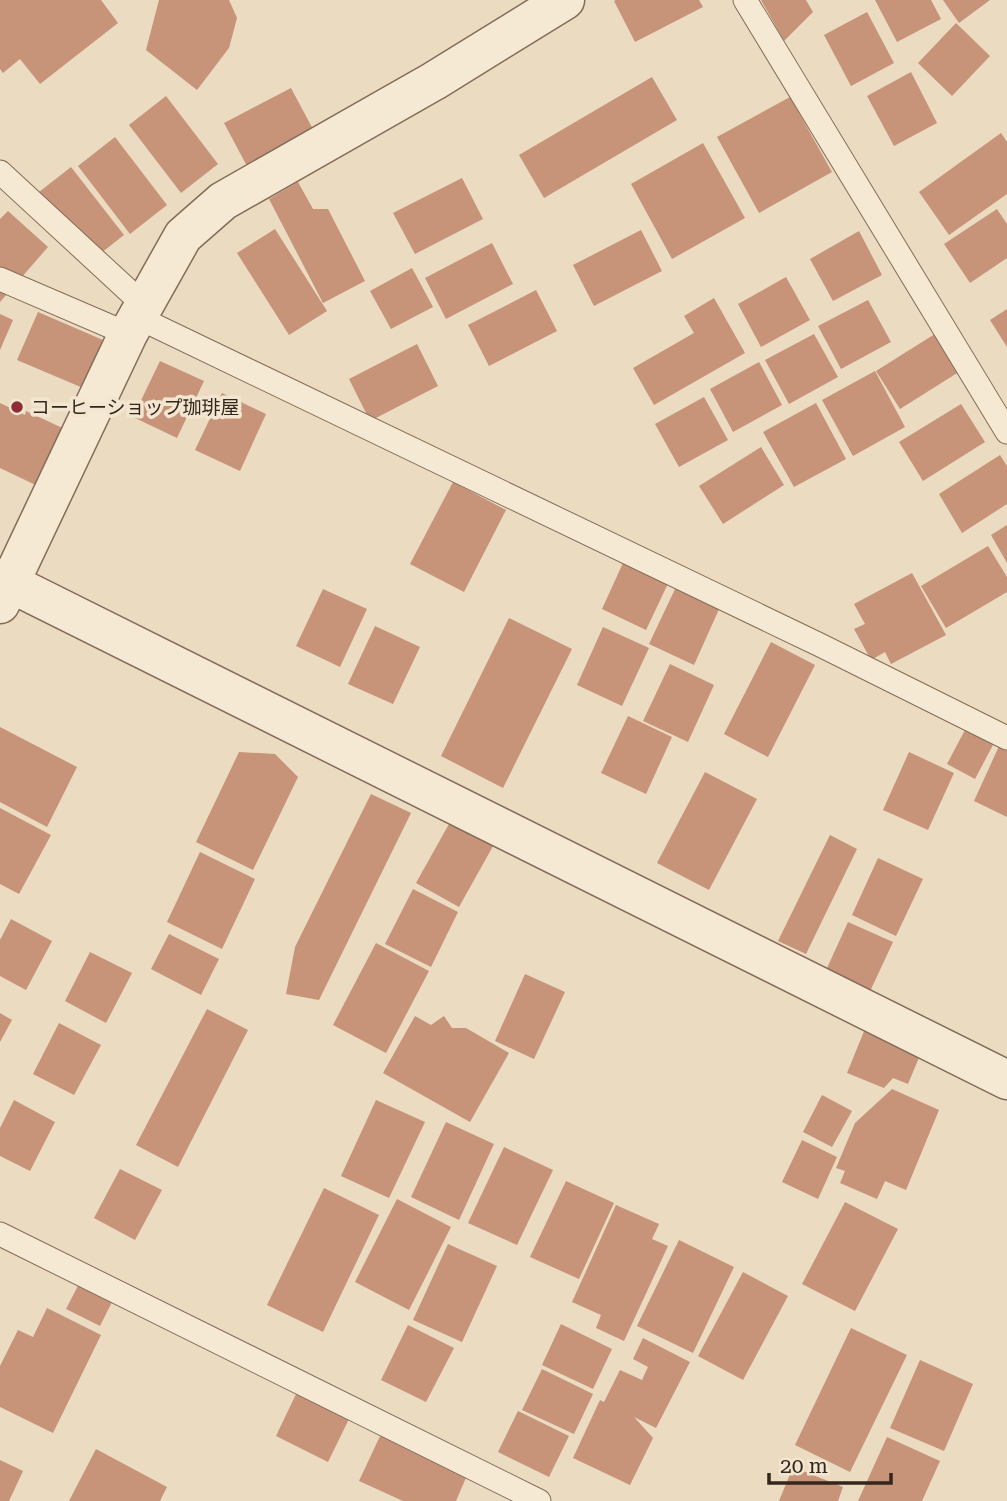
<svg xmlns="http://www.w3.org/2000/svg" width="1007" height="1501" viewBox="0 0 1007 1501" font-family="'Roboto Serif','Noto Sans JP',serif">
	<style>
		.building { fill: #c79379 }
		.lines { fill: none; stroke-linecap: round; stroke-linejoin: round }
		.service-casing { stroke: #836c5a; stroke-width: 25 }
		.minor-casing { stroke: #836c5a; stroke-width: 41 }
		.service { stroke: #f6e9d3; stroke-width: 23 }
		.minor { stroke: #f6e9d3; stroke-width: 38 }
		.poi-dot { fill: #8e2d36; stroke: #f3e6d0; stroke-width: 2.5 }
		.labels { text-anchor: middle; stroke-width: 7; stroke-linejoin: round; paint-order: stroke }
		.poi-label { font-size: 19px; fill: #33261d; stroke: #f3e6d0; text-anchor: start }
	</style>
	<rect width="100%" height="100%" fill="#ebdbc1"/>
	<g class="building">
		<path d="M0,0H101L118,23L40,84L20,59L3,73L0,69Z"/>
		<path d="M159,0H229L237,18L229,48L197,90L146,50Z"/>
		<path d="M616,0H699L703,7L635,42L614,1Z"/>
		<path d="M761,0H806L813,12L784,41Z"/>
		<path d="M875,0H931L941,19L897,42Z"/>
		<path d="M943,0H990L959,23Z"/>
		<path d="M867,12L894,63L851,86L824,35Z"/>
		<path d="M956,23L990,56L952,96L918,63Z"/>
		<path d="M911,72L937,123L894,146L867,96Z"/>
		<path d="M652,77L677,120L544,198L519,155Z"/>
		<path d="M291,88L315,133L248,168L224,123Z"/>
		<path d="M166,96L218,164L181,193L129,125Z"/>
		<path d="M790,97L832,172L759,213L717,137Z"/>
		<path d="M1001,133L1007,142V194L949,235L919,192Z"/>
		<path d="M115,137L167,205L130,234L78,166Z"/>
		<path d="M703,143L745,218L672,259L631,184Z"/>
		<path d="M71,167L124,235L87,264L34,196Z"/>
		<path d="M462,178L483,219L415,254L393,213Z"/>
		<path d="M298,182L313,209H328L365,281L323,303L269,199Z"/>
		<path d="M997,209L1007,224V258L970,283L944,244Z"/>
		<path d="M8,211L48,247L0,302V219Z"/>
		<path d="M275,229L327,311L289,335L237,253Z"/>
		<path d="M641,230L662,271L594,306L573,265Z"/>
		<path d="M859,231L882,275L833,301L810,259Z"/>
		<path d="M492,243L513,284L446,319L425,278Z"/>
		<path d="M412,268L433,307L391,329L370,291Z"/>
		<path d="M786,277L810,320L761,347L738,304Z"/>
		<path d="M536,290L557,331L489,366L468,325Z"/>
		<path d="M714,298L745,353L654,405L633,368L694,333L684,316Z"/>
		<path d="M868,300L891,342L841,369L818,326Z"/>
		<path d="M1007,309V347L990,320Z"/>
		<path d="M38,312L103,340L83,388L17,360Z"/>
		<path d="M0,314L13,320L0,350Z"/>
		<path d="M938,332L962,370L900,409L876,371Z"/>
		<path d="M814,334L838,377L789,404L765,360Z"/>
		<path d="M417,344L438,386L370,421L349,379Z"/>
		<path d="M160,361L204,381L177,438L133,417Z"/>
		<path d="M759,362L782,405L733,432L710,389Z"/>
		<path d="M875,371L905,427L853,456L822,400Z"/>
		<path d="M222,393L266,414L240,471L195,450Z"/>
		<path d="M704,397L728,440L679,467L655,424Z"/>
		<path d="M0,403L25,415L26,411L71,432L44,489L0,468Z"/>
		<path d="M816,403L846,459L794,487L763,432Z"/>
		<path d="M961,404L985,442L923,481L899,442Z"/>
		<path d="M761,447L784,485L723,524L699,486Z"/>
		<path d="M1000,455L1007,466V504L962,533L939,494Z"/>
		<path d="M453,482L506,510L464,592L410,564Z"/>
		<path d="M1007,525V563L991,535Z"/>
		<path d="M988,546L1007,577V592L946,628L921,586Z"/>
		<path d="M628,552L673,573L646,630L602,609Z"/>
		<path d="M912,573L946,635L891,664L885,652L871,660L854,629L865,624L854,604Z"/>
		<path d="M676,587L720,607L694,665L649,644Z"/>
		<path d="M323,589L367,609L340,667L296,646Z"/>
		<path d="M509,618L572,649L503,788L441,756Z"/>
		<path d="M375,626L420,647L393,704L348,684Z"/>
		<path d="M603,627L649,648L622,706L577,685Z"/>
		<path d="M771,642L815,665L768,757L724,734Z"/>
		<path d="M670,664L714,685L688,742L643,721Z"/>
		<path d="M628,716L672,737L646,794L601,773Z"/>
		<path d="M0,727L77,767L47,827L0,802Z"/>
		<path d="M966,728L994,743L975,779L947,764Z"/>
		<path d="M1000,744L1007,747V817L974,801Z"/>
		<path d="M239,752L275,754L298,777L253,870L196,842Z"/>
		<path d="M909,752L954,773L928,830L883,810Z"/>
		<path d="M705,772L757,799L709,890L657,863Z"/>
		<path d="M371,794L411,813L319,1000L286,994L295,947Z"/>
		<path d="M0,808L51,835L19,894L0,884Z"/>
		<path d="M454,815L497,839L459,907L416,883Z"/>
		<path d="M830,835L857,849L806,954L778,941Z"/>
		<path d="M200,852L255,879L222,949L167,922Z"/>
		<path d="M878,858L923,879L896,936L852,915Z"/>
		<path d="M413,889L458,912L431,967L385,944Z"/>
		<path d="M11,919L52,941L26,990L0,976V940Z"/>
		<path d="M848,922L893,942L866,1000L822,979Z"/>
		<path d="M169,934L219,959L201,995L151,969Z"/>
		<path d="M376,943L429,971L386,1053L333,1025Z"/>
		<path d="M90,952L132,973L106,1023L65,1001Z"/>
		<path d="M525,974L565,992L534,1059L495,1041Z"/>
		<path d="M207,1009L248,1030L178,1167L136,1145Z"/>
		<path d="M0,1013L12,1020L0,1042Z"/>
		<path d="M415,1016L431,1025L444,1016L452,1028H466L509,1053L470,1122L383,1073Z"/>
		<path d="M59,1023L101,1045L74,1095L33,1074Z"/>
		<path d="M867,1024L923,1048L908,1084L893,1078L884,1088L847,1073Z"/>
		<path d="M892,1089L939,1110L906,1190L885,1181L877,1199L840,1183L845,1171L836,1168L855,1123Z"/>
		<path d="M822,1095L852,1111L832,1147L803,1132Z"/>
		<path d="M14,1100L55,1122L30,1171L0,1156V1128Z"/>
		<path d="M376,1100L425,1122L389,1198L341,1176Z"/>
		<path d="M446,1122L494,1144L459,1220L411,1197Z"/>
		<path d="M802,1140L837,1157L818,1199L782,1182Z"/>
		<path d="M504,1147L553,1170L517,1245L468,1223Z"/>
		<path d="M120,1169L162,1190L135,1240L94,1218Z"/>
		<path d="M566,1181L614,1203L579,1279L530,1257Z"/>
		<path d="M324,1188L379,1215L323,1332L267,1305Z"/>
		<path d="M397,1199L451,1227L409,1310L355,1282Z"/>
		<path d="M845,1202L898,1229L855,1311L802,1284Z"/>
		<path d="M616,1205L659,1224L652,1239L668,1246L624,1341L596,1328L601,1315L572,1302Z"/>
		<path d="M679,1240L734,1267L693,1353L637,1326Z"/>
		<path d="M448,1244L497,1266L462,1342L413,1320Z"/>
		<path d="M743,1272L788,1296L743,1380L698,1356Z"/>
		<path d="M80,1282L114,1298L100,1326L66,1309Z"/>
		<path d="M47,1308L101,1335L53,1433L0,1407V1366L18,1330L33,1337Z"/>
		<path d="M561,1324L612,1349L593,1389L542,1365Z"/>
		<path d="M408,1325L454,1348L426,1402L381,1380Z"/>
		<path d="M851,1328L907,1355L850,1472L795,1445Z"/>
		<path d="M643,1338L690,1362L656,1428L634,1417L653,1438L630,1485L573,1458L600,1400L604,1402L620,1370L642,1380L648,1367L633,1359Z"/>
		<path d="M920,1360L973,1384L944,1451L890,1428Z"/>
		<path d="M542,1369L593,1394L574,1434L522,1410Z"/>
		<path d="M297,1392L349,1419L328,1462L276,1436Z"/>
		<path d="M518,1411L569,1436L549,1477L498,1452Z"/>
		<path d="M381,1434L468,1473L456,1501H403L359,1481Z"/>
		<path d="M887,1437L940,1461L922,1501H858Z"/>
		<path d="M96,1449L167,1487L160,1501H69Z"/>
		<path d="M0,1460L23,1471L9,1501H0Z"/>
		<path d="M793,1467L843,1487L838,1501H779Z"/>
	</g>
	<g class="lines">
		<defs>
			<g id="service">
				<path d="M745,0L1007,432"/>
				<path d="M0,172L144,305"/>
				<path d="M0,279L128,334"/>
				<path d="M137,317L820,645L1007,738"/>
				<path d="M0,1234L539,1501"/>
			</g>
			<g id="minor">
				<path d="M0,578L1007,1080"/>
				<path d="M0,604L128,334L183,236L223,201L434,81L565,0"/>
			</g>
		</defs>
		<use href="#service" class="service-casing"/>
		<use href="#minor" class="minor-casing"/>
		<use href="#service" class="service"/>
		<use href="#minor" class="minor"/>
	</g>
	<circle class="poi-dot" cx="17" cy="407" r="7"/>
	<g class="labels">
		<g class="poi-label">
			<text x="31" y="414">コーヒーショップ珈琲屋</text>
		</g>
	</g>
	<path d="M769 1473v10h122v-10" fill="none" stroke="#33261d" stroke-width="3.5"/>
	<text x="780" y="1473" font-size="21" fill="#33261d" stroke="#f3e6d0" stroke-width="5" paint-order="stroke">20 m</text>
</svg>
